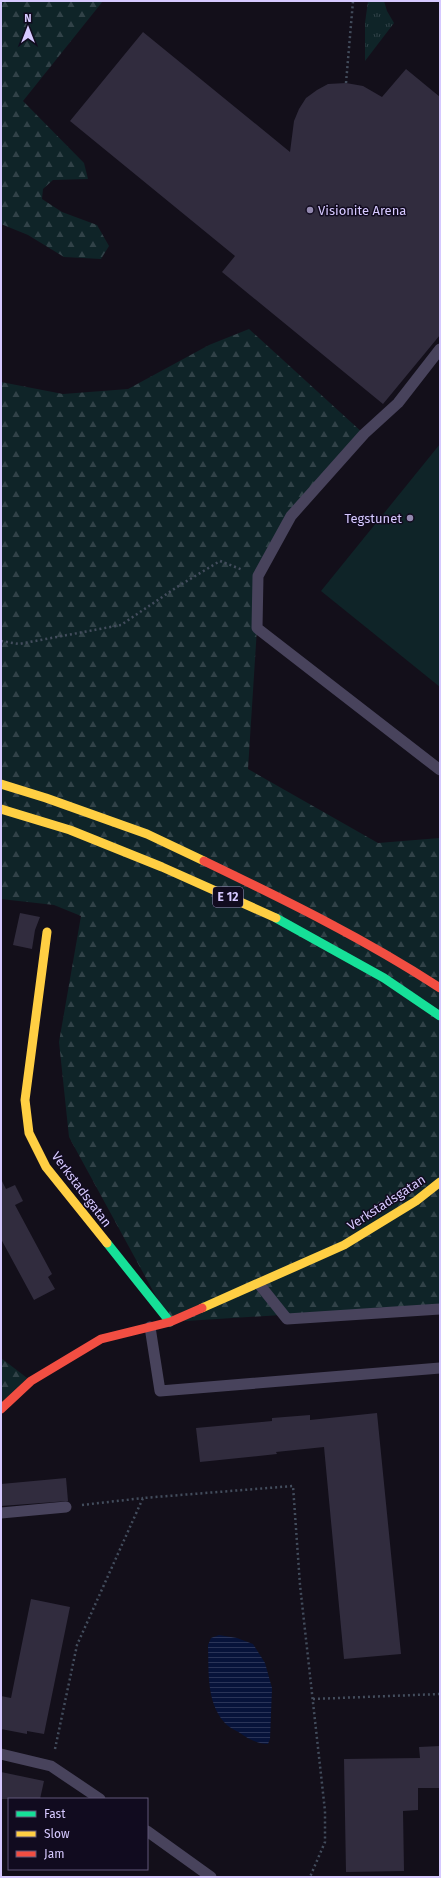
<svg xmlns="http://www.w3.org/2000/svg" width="441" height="1878" viewBox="0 0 441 1878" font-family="'Fira Sans',sans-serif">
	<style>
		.grass { fill: url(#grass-tufts) }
		.forest { fill: url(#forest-firs) }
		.garden { fill: #0f2428 }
		.water { fill: url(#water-rules) }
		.building { fill: #312c3e }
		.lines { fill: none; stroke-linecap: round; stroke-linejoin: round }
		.path { stroke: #434d5d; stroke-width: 2.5; stroke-dasharray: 2 3; stroke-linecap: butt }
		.lane { stroke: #48435c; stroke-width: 11 }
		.fast { stroke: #16e098; stroke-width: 9 }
		.slow { stroke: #ffcf43; stroke-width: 9 }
		.jam { stroke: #f24e42; stroke-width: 9 }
		.poi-dot { fill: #9288af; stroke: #110b1f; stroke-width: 1.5 }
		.labels { text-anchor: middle; stroke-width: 3; stroke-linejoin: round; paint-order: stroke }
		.shield { fill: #110b1f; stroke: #9b90bc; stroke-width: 1 }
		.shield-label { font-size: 12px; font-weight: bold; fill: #d6c9ff }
		.poi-label { font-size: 13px; fill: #d6c9ff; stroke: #110b1f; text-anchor: start }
		.street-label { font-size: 13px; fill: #d6c9ff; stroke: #110b1f }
	</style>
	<defs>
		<pattern id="grass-tufts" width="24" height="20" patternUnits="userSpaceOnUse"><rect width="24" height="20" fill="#0f2428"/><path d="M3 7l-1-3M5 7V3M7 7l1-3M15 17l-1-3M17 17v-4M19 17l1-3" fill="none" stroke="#314248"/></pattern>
		<pattern id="forest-firs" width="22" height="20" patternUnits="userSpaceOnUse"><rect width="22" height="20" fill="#0f2428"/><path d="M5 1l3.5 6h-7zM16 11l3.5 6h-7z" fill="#314248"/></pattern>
		<pattern id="water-rules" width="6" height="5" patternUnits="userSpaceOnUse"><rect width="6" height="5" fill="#07133a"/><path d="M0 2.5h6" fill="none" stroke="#2a3458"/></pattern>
	</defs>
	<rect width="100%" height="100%" fill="#130f1a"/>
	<path class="grass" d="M368,1H384L387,11L394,23L365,61V23Z"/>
	<g class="forest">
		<path d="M1,1H103L23,101L84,163L88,179L53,180L43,189L42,199L62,212L97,225L109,246L101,259L64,257L28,235L1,224Z"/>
		<path d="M249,329L364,434L291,516L258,576L257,628L248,769L378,843L440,838V1305L170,1322L69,1137L59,1042L81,916L54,905L1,899V382L63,394L128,389L209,345Z"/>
		<path d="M1,1358L31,1381L1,1409Z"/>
	</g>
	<path class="garden" d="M440,444V687L321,591Z"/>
	<path class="water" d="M219,1635L237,1638L253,1644L265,1663L272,1688L270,1739L268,1744C258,1744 248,1739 240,1733C235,1730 228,1727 224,1722C206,1701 209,1671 208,1645L211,1638Z"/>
	<g class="building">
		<path d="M143,32L290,152L294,121L299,109L306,98L317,90L328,84L346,83L363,86L382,97L406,69L440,97V335L383,404L222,272L235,256L70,121Z"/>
		<path d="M20,913L40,917L35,930L32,949L13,945Z"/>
		<path d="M1,1179L6,1189L15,1185L23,1201L15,1205L52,1274L48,1277L55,1289L34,1300L1,1239Z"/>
		<path d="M377,1413L401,1654L344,1659L324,1447L276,1452L277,1454L200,1462L196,1428L272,1421V1418L310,1415V1420Z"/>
		<path d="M66,1478L68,1501L1,1506V1484Z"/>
		<path d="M31,1599L70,1607L44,1734L27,1731V1734L1,1729V1696L11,1698Z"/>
		<path d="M440,1746V1788H418V1810L403,1811L404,1871L346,1872L344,1759L420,1758L419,1747Z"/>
		<path d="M1,1772L44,1781L40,1799H1Z"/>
	</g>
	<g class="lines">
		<g class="path">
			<path d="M346,83L353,1"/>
			<path d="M1,641L19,644L121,625L177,587L220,561L243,570"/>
			<path d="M82,1505L143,1498"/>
			<path d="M313,1699L440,1694"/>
			<path d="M55,1749L77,1645L143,1498L293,1486L300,1585L325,1811V1842L310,1877"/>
		</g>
		<g class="lane">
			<path d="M440,349L398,403L364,434L291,516L258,576L257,628L440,770"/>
			<path d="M259,1284L287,1319L440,1309"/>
			<path d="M150,1327L160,1391L440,1368"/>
			<path d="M1,1513L66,1507"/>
			<path d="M1,1754L51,1766L100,1799"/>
			<path d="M147,1831L211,1877"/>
		</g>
		<g class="fast">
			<path d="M276,918L384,978L440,1016"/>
			<path d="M107,1243L170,1322"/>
		</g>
		<g class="slow">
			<path d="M1,784L46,798L147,834L204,861"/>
			<path d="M1,809L70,830L162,867L276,918"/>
			<path d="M47,932L25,1100L29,1133L46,1167L107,1243"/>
			<path d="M202,1308L344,1245L416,1201L440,1182"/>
		</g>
		<g class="jam">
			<path d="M204,861C285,900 365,939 440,988"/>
			<path d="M1,1409L31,1381L101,1339L170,1322L202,1308"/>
		</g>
	</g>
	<g class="poi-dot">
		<circle cx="310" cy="210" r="4"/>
		<circle cx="410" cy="518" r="4"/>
	</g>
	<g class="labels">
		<rect class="shield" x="213" y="887" width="30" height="20" rx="3"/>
		<g class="shield-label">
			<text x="228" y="901">E 12</text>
		</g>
		<g class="poi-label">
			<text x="318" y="215">Visionite Arena</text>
			<text x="402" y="523" text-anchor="end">Tegstunet</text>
		</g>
		<g class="street-label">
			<text transform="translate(82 1189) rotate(53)" y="5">Verkstadsgatan</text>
			<text transform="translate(386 1202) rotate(-33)" y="5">Verkstadsgatan</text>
		</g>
	</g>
	<rect width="441" height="1878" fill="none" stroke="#d6c9ff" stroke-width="4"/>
	<rect x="8" y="1798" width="140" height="72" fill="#110b1f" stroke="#605779"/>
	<rect x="16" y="1811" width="20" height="6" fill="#16e098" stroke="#605779"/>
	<text x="44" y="1818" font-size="12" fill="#d6c9ff">Fast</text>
	<rect x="16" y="1831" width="20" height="6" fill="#ffcf43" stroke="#605779"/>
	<text x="44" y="1838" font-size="12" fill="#d6c9ff">Slow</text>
	<rect x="16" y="1851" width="20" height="6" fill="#f24e42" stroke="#605779"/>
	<text x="44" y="1858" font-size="12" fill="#d6c9ff">Jam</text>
	<g transform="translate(28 28)" stroke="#110b1f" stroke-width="3" paint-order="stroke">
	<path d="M0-3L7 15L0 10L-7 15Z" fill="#d6c9ff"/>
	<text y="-6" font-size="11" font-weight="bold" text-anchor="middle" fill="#d6c9ff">N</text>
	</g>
</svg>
